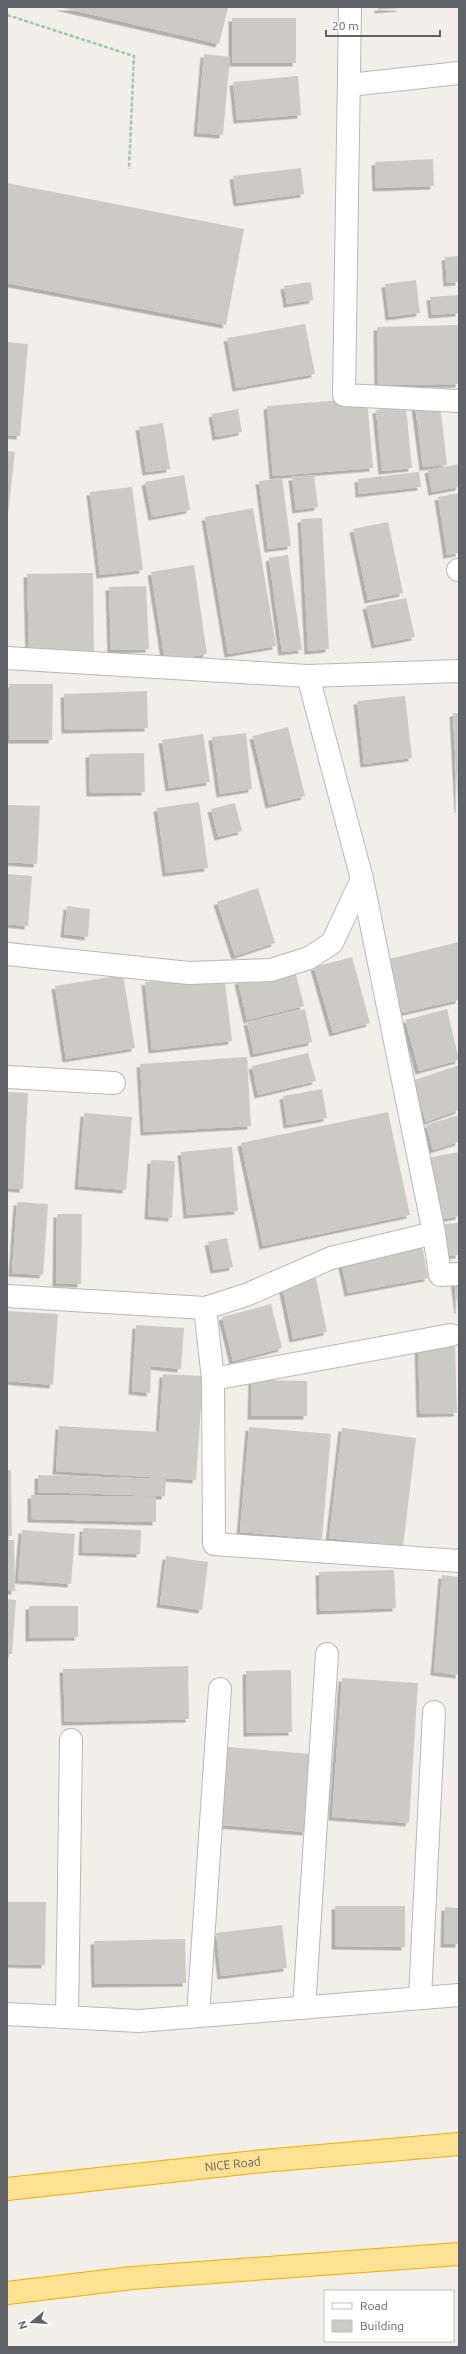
<svg xmlns="http://www.w3.org/2000/svg" width="466" height="2354" viewBox="0 0 466 2354" font-family="Ubuntu,sans-serif">
	<style>
		.building { fill: #cccac5; filter: url(#shadow) }
		.lines { fill: none; stroke-linecap: round; stroke-linejoin: round }
		.minor-casing { stroke: #b5b8bc; stroke-width: 24 }
		.highway-casing { stroke: #f9ab00; stroke-width: 24 }
		.path { stroke: #9cc7a9; stroke-width: 2.5; stroke-dasharray: 4 2; stroke-linecap: butt }
		.minor { stroke: #fff; stroke-width: 22 }
		.highway { stroke: #fde293; stroke-width: 22 }
		.labels { text-anchor: middle; stroke-width: 3; stroke-linejoin: round; paint-order: stroke }
		.street-label { font-size: 12px; fill: #5f6368; stroke: #fff }
	</style>
	<defs>
		<filter id="shadow"><feDropShadow dx="-3.5" dy="3.5" stdDeviation="0" flood-color="#0004"/></filter>
	</defs>
	<rect width="100%" height="100%" fill="#f1efe8"/>
	<g class="building">
		<path d="M59,7H228L219,44Z"/>
		<path d="M378,7H400V8L378,10Z"/>
		<rect x="232" y="18" width="64" height="45"/>
		<path d="M204,54L230,57L223,135L197,133Z"/>
		<path d="M298,76L301,115L237,120L233,82Z"/>
		<path d="M433,159L434,186L376,188L375,162Z"/>
		<path d="M301,168L304,194L237,203L233,176Z"/>
		<path d="M7,183L244,229L226,325L7,283Z"/>
		<path d="M459,256V282L447,283L445,257Z"/>
		<path d="M416,280L420,313L389,317L385,284Z"/>
		<path d="M311,282L313,300L287,304L284,286Z"/>
		<path d="M459,295V313L432,315L430,297Z"/>
		<path d="M305,324L315,374L236,388L227,338Z"/>
		<path d="M459,325V384L378,385L377,327Z"/>
		<path d="M7,342L28,344L20,436L7,435Z"/>
		<path d="M367,398L373,468L273,476L267,406Z"/>
		<path d="M440,403L447,465L423,467L415,405Z"/>
		<path d="M406,407L412,468L382,471L376,410Z"/>
		<path d="M238,409L242,432L216,437L212,414Z"/>
		<path d="M163,423L170,469L146,472L139,427Z"/>
		<path d="M7,451L15,452L8,514H7Z"/>
		<path d="M459,464V487L432,492L428,470Z"/>
		<path d="M419,472L421,487L359,494L358,479Z"/>
		<path d="M184,475L190,510L152,517L145,482Z"/>
		<path d="M314,475L318,507L296,510L292,477Z"/>
		<path d="M282,478L291,546L268,549L259,481Z"/>
		<path d="M132,487L143,570L100,575L90,492Z"/>
		<path d="M459,493V553L447,555L438,497Z"/>
		<path d="M253,508L276,646L228,654L205,517Z"/>
		<path d="M322,518L329,649L308,651L301,519Z"/>
		<path d="M388,522L403,593L368,600L353,529Z"/>
		<path d="M288,555L302,650L282,652L269,558Z"/>
		<path d="M194,565L207,654L165,661L151,572Z"/>
		<path d="M93,573L94,652L29,654L27,574Z"/>
		<path d="M146,586L149,649L111,650L109,587Z"/>
		<path d="M406,598L415,637L375,645L366,606Z"/>
		<path d="M9,684H53L52,740H9Z"/>
		<path d="M147,691L148,728L65,730L64,694Z"/>
		<path d="M405,696L412,758L364,764L357,701Z"/>
		<path d="M453,713H459V809H458Z"/>
		<path d="M288,727L305,796L269,805L253,736Z"/>
		<path d="M246,733L252,789L220,794L212,737Z"/>
		<path d="M203,734L210,782L169,788L162,740Z"/>
		<path d="M144,753L145,792L90,793L89,754Z"/>
		<path d="M199,802L208,868L166,873L157,808Z"/>
		<path d="M235,803L242,831L218,837L211,809Z"/>
		<path d="M7,805L40,806L37,864L7,862Z"/>
		<path d="M7,874L32,876L28,926L7,924Z"/>
		<path d="M258,888L275,943L235,956L217,902Z"/>
		<path d="M67,906L90,909L88,937L64,934Z"/>
		<path d="M459,942V1000L402,1013L389,959Z"/>
		<path d="M352,957L370,1023L333,1033L314,967Z"/>
		<path d="M294,967L304,1006L247,1020L238,981Z"/>
		<path d="M224,974L232,1041L152,1050L145,982Z"/>
		<path d="M123,975L135,1048L66,1059L55,986Z"/>
		<path d="M305,1009L312,1042L254,1054L247,1022Z"/>
		<path d="M447,1009L459,1060L419,1071L405,1020Z"/>
		<path d="M308,1053L316,1081L258,1095L252,1066Z"/>
		<path d="M247,1057L251,1126L144,1132L140,1064Z"/>
		<path d="M459,1065V1110L426,1122L412,1081Z"/>
		<path d="M322,1089L327,1118L287,1125L283,1096Z"/>
		<path d="M7,1092L28,1093L23,1189L7,1188Z"/>
		<path d="M388,1112L410,1215L263,1246L241,1143Z"/>
		<path d="M84,1113L132,1117L126,1190L78,1186Z"/>
		<path d="M459,1115V1142L433,1150L426,1125Z"/>
		<path d="M232,1147L238,1211L187,1215L181,1152Z"/>
		<path d="M459,1152V1216L439,1220L427,1158Z"/>
		<path d="M151,1160L175,1161L172,1218L148,1216Z"/>
		<path d="M17,1202L48,1204L43,1275L12,1273Z"/>
		<path d="M57,1214H82L81,1284L56,1283Z"/>
		<path d="M459,1223V1255L447,1256L444,1224Z"/>
		<path d="M227,1238L233,1267L214,1270L208,1242Z"/>
		<path d="M422,1246L428,1278L348,1293L341,1261Z"/>
		<path d="M316,1278L327,1332L293,1339L282,1285Z"/>
		<path d="M459,1279V1310H458L454,1280Z"/>
		<path d="M271,1304L282,1348L233,1361L222,1317Z"/>
		<path d="M7,1311L58,1314L53,1385L7,1381Z"/>
		<path d="M136,1325L184,1328L181,1369L151,1366L150,1393L132,1391Z"/>
		<path d="M455,1344L457,1413L420,1414L418,1345Z"/>
		<path d="M163,1374L203,1376L196,1480L56,1471L59,1426L159,1432Z"/>
		<path d="M252,1380L307,1381V1416H251Z"/>
		<path d="M249,1427L331,1434L322,1539L240,1532Z"/>
		<path d="M342,1428L416,1438L403,1547L329,1538Z"/>
		<path d="M7,1470H11L12,1536H7Z"/>
		<path d="M38,1475L166,1479L165,1496L38,1492Z"/>
		<path d="M31,1495L156,1497V1522L31,1519Z"/>
		<path d="M83,1528L141,1530L140,1554L82,1552Z"/>
		<path d="M22,1530L75,1534L71,1584L18,1580Z"/>
		<path d="M7,1540H14L15,1591H7Z"/>
		<path d="M166,1556L208,1562L202,1610L160,1604Z"/>
		<path d="M394,1570L396,1608L320,1611L319,1572Z"/>
		<path d="M442,1575L459,1577V1675L434,1672Z"/>
		<path d="M7,1599L16,1600L12,1654H7Z"/>
		<path d="M29,1606H78V1637L29,1638Z"/>
		<path d="M188,1666L189,1719L65,1722L63,1669Z"/>
		<path d="M291,1670L292,1732L247,1733L246,1671Z"/>
		<path d="M342,1678L418,1683L409,1823L332,1817Z"/>
		<path d="M228,1747L312,1754L306,1832L222,1825Z"/>
		<path d="M7,1902H46L45,1965L7,1964Z"/>
		<path d="M335,1906H405V1947L335,1946Z"/>
		<path d="M445,1907L459,1908V1944H444Z"/>
		<path d="M282,1925L287,1968L221,1976L216,1933Z"/>
		<path d="M185,1939L186,1983L95,1984L94,1941Z"/>
	</g>
	<g class="lines">
		<defs>
			<g id="minor">
				<path d="M350,7L344,395L459,401"/>
				<path d="M349,85L459,73"/>
				<path d="M458,570H459"/>
				<path d="M7,658L308,676L459,671"/>
				<path d="M308,676L362,879L434,1233L440,1275L459,1274"/>
				<path d="M7,954L189,973L271,970L309,958L332,943L362,879"/>
				<path d="M7,1077L114,1083"/>
				<path d="M7,1296L205,1308L246,1295L331,1258L434,1233"/>
				<path d="M205,1308L213,1379L214,1544L459,1561"/>
				<path d="M213,1379L451,1335"/>
				<path d="M420,1998L434,1712"/>
				<path d="M304,2008L327,1654"/>
				<path d="M7,2014L139,2021L459,1995"/>
				<path d="M198,2016L220,1689"/>
				<path d="M67,2017L71,1740"/>
			</g>
			<g id="highway">
				<path id="s1" d="M7,2189L263,2161L459,2144"/>
				<path d="M7,2293L132,2278L459,2254"/>
			</g>
		</defs>
		<use href="#minor" class="minor-casing"/>
		<use href="#highway" class="highway-casing"/>
		<path class="path" d="M7,15L134,56L129,169"/>
		<use href="#minor" class="minor"/>
		<use href="#highway" class="highway"/>
	</g>
	<g class="labels">
		<g class="street-label">
			<text dy="4" stroke="none"><textPath href="#s1" startOffset="227">NICE Road</textPath></text>
		</g>
	</g>
	<rect width="466" height="2354" fill="none" stroke="#5f6368" stroke-width="16"/>
	<rect x="324" y="2290" width="130" height="52" fill="#ffffff" stroke="#bfc1c3"/>
	<rect x="332" y="2303" width="20" height="6" fill="#ffffff" stroke="#bfc1c3"/>
	<text x="360" y="2310" font-size="12" fill="#5f6368">Road</text>
	<rect x="332" y="2320" width="20" height="12" fill="#cccac5" stroke="#bfc1c3"/>
	<text x="360" y="2330" font-size="12" fill="#5f6368">Building</text>
	<g transform="translate(32 2322) rotate(252)" stroke="#ffffff" stroke-width="3" paint-order="stroke">
	<path d="M0-3L7 15L0 10L-7 15Z" fill="#5f6368"/>
	<text y="-6" font-size="11" font-weight="bold" text-anchor="middle" fill="#5f6368">N</text>
	</g>
	<path d="M326 30v6h114v-6" fill="none" stroke="#5f6368" stroke-width="2"/>
	<text x="332" y="30" font-size="12" fill="#5f6368" stroke="#ffffff" stroke-width="3" paint-order="stroke">20 m</text>
</svg>
